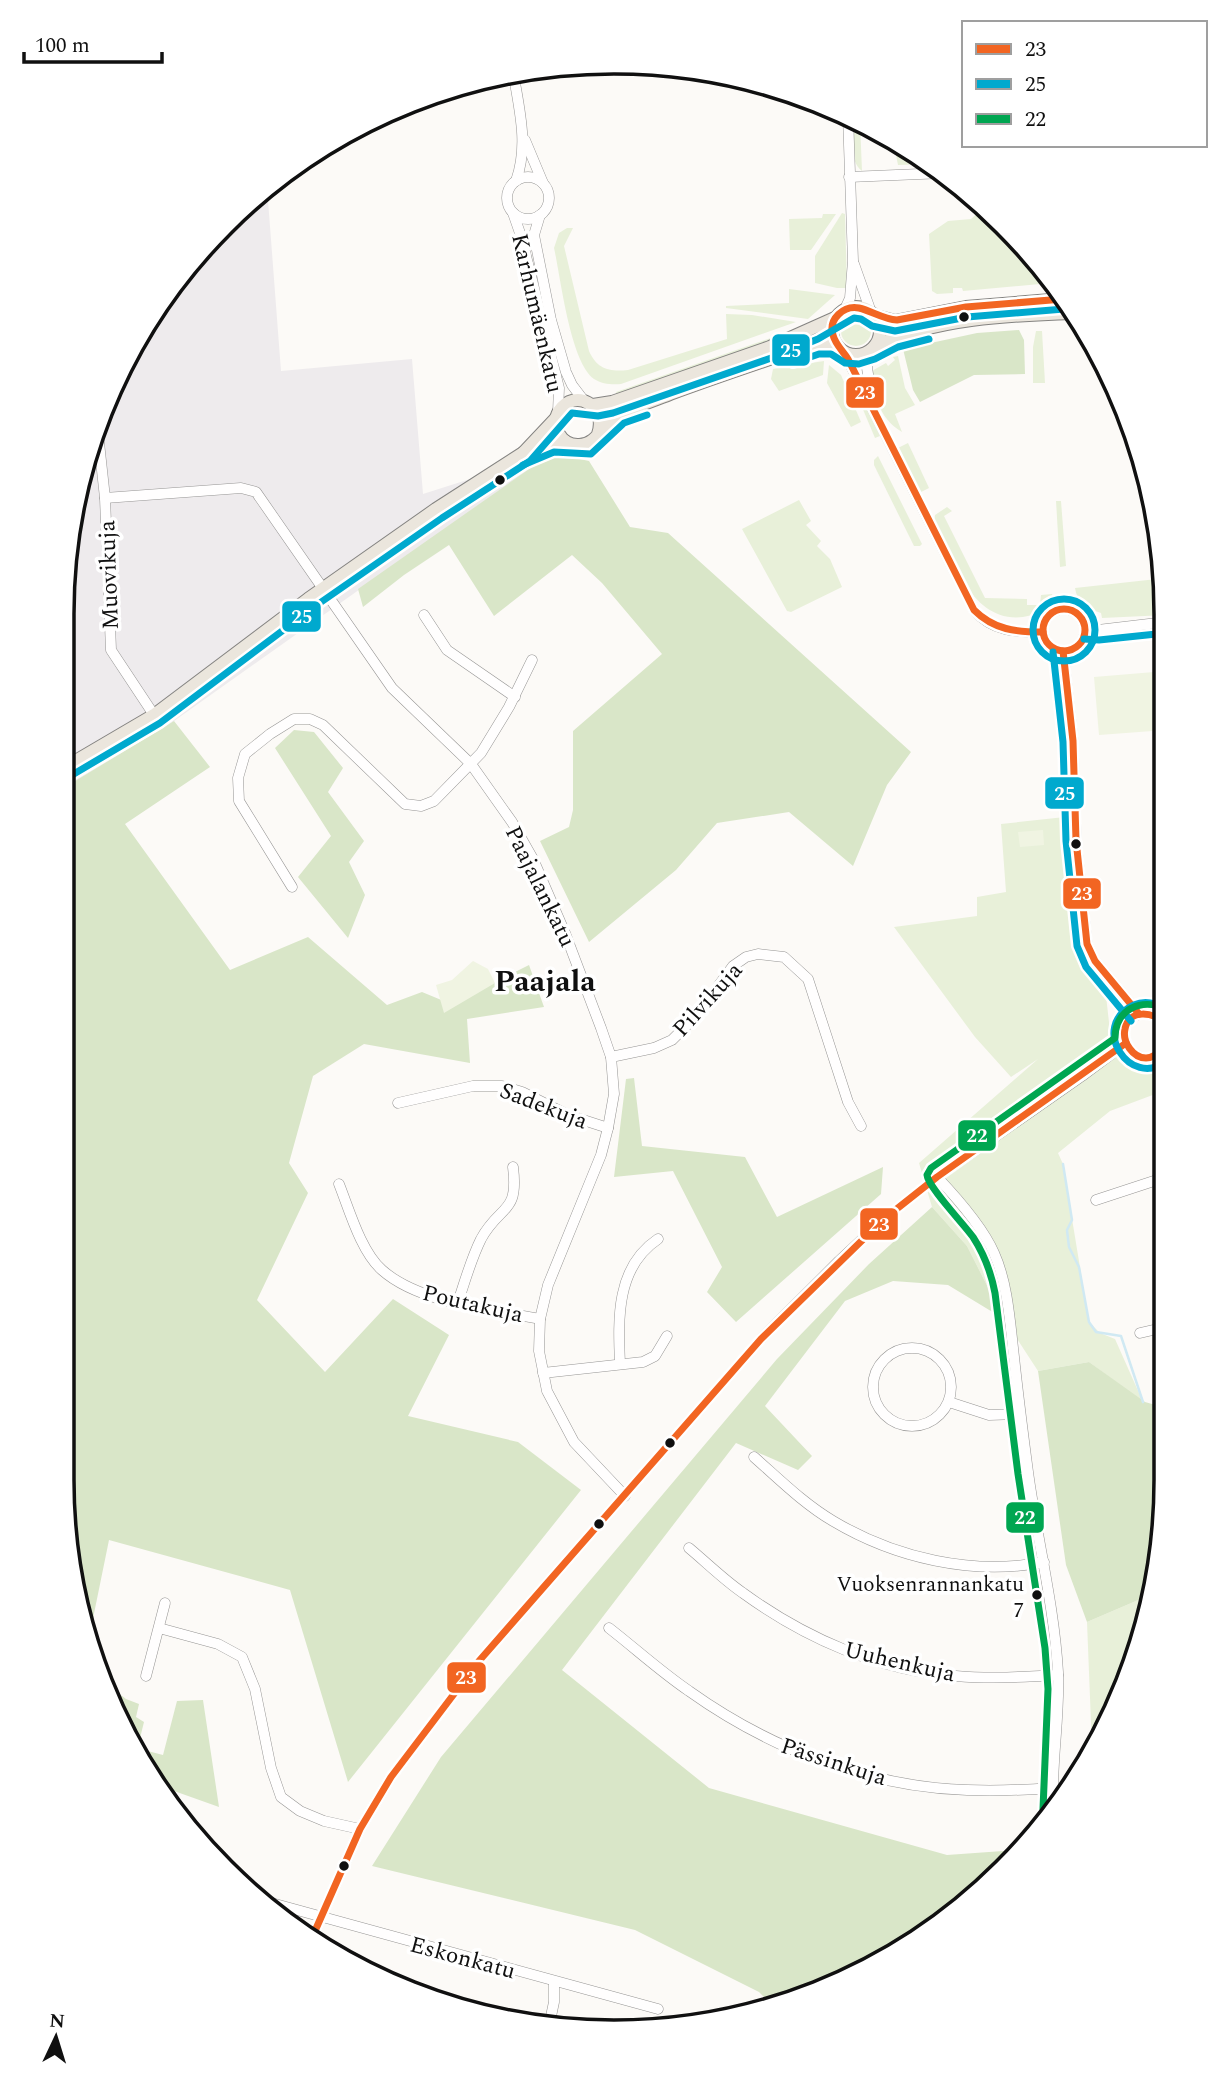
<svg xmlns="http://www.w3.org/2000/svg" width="1228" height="2093" viewBox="0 0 1228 2093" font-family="Spectral,serif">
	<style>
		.industrial { fill: #eeebed }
		.green { fill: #e8f0d9 }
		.forest { fill: #d9e6c8 }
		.pitch { fill: #f0f4e2 }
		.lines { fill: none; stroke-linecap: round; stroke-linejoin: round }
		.stream { stroke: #d0e9f3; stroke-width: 2.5 }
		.minor-casing { stroke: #969594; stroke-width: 11 }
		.major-casing { stroke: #848381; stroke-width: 14 }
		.minor { stroke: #fffefe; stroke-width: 10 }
		.major { stroke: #ebe6dd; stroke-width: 12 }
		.bus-1-casing { stroke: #fff; stroke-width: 12 }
		.bus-2-casing { stroke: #fff; stroke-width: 12 }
		.bus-3-casing { stroke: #fff; stroke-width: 12 }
		.bus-1 { stroke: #f26522; stroke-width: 7 }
		.bus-2 { stroke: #00a9ce; stroke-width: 7 }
		.bus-3 { stroke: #00a651; stroke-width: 7 }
		.bus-dot { fill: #101010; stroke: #fff; stroke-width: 2.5 }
		.labels { text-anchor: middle; stroke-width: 7; stroke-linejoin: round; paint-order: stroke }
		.bus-label { font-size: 21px; fill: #101010; stroke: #fff; text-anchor: end }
		.street-label { font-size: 23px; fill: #101010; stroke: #fff }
		.district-label { font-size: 30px; font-weight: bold; fill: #101010; stroke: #fff }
		.rim { fill: none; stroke: #101010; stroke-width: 3.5 }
		.line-badge { stroke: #fff; stroke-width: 2.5 }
		.badge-label { font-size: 19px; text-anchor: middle; font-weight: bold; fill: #fff }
	</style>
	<rect width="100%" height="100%" fill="#fcfaf7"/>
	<path class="industrial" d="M267,187L281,371L412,359L423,494L552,453L174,721L62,789V577L90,437L154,307L223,223Z"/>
	<g class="green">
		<path d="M852,118L860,122L862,171C848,160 853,134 852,118Z"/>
		<path d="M895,150H913L932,164L898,165Z"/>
		<path d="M983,208H987L1005,223L1041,270L1040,284L963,291L962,288H953V293L937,294L932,291L929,234L948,221L971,219Z"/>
		<path d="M842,213L845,214L847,288H837L815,283V256Z"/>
		<path d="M823,214H836L811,250H790L789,219L822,218Z"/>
		<path d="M567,228H573L564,246L589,351C597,369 609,372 628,370L727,339L726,314L752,315L796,322L621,384C612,385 602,384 594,379C570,361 561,279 554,248L559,233Z"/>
		<path d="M789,289L835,295L808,319L726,308V306L789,303Z"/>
		<circle cx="856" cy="331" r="15"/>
		<path d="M1036,331H1042L1045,383H1033V347Z"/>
		<path d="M788,332L789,335L618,397L616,392Z"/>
		<path d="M898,356L905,388L915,405L895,414L902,432C879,418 875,397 870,372L886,363L888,366L895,360L893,357Z"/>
		<path d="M824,361L823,375L779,391L771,379L773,369Z"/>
		<path d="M829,365L841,375L861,422L851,427L827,383Z"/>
		<path d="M855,380L880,436L875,438L851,381Z"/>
		<path d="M908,443L929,488L919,493L898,448Z"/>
		<path d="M878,456L922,544L920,546H914L874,465V460Z"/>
		<path d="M799,500L811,521L806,525L821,541L817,546L830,559L842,587L791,612L787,611L742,529Z"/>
		<path d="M1056,501H1061L1066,566L1060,567Z"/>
		<path d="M947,507L952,511L944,516L985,598L1027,599V605H1040L1041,595L1052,594L1053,598C1048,610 1036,615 1023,617C971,623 953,559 934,522L935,515Z"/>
		<path d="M1166,578V615L1102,618L1101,613C1087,609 1077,602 1075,588Z"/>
		<path d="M1065,817L1083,959L1105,987L1110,1031L1166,1083V1090L1110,1111L1058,1153L1063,1164L1089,1322L1100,1333L1115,1339L1143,1402L1089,1362L1038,1371L1004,1319L967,1246L932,1207L919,1163L1038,1059L1011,1077L975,1037L894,927L977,916V897L1006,892L1001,824Z"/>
		<path d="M1150,1595L1138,1656L1092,1748L1087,1622Z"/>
	</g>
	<g class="forest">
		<path d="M1019,330L1024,340L1025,374L974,375L920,402L913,390L903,349L977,333Z"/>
		<path d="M552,453L589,461L630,527L668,533L911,752L887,785L853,866L789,812L717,823L676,870L589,942L540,841L569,827L573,810V731L662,654L602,583L572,555L494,616L449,545L404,575L363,607L358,589Z"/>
		<path d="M174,721L210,767L125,824L230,970L308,937L387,1005L422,992L451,1004L529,965L544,1007L467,1019L470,1063L364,1044L313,1076L289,1163L308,1193L257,1300L325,1372L393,1299L449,1335L408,1416L518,1442L581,1490L348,1782L290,1590L109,1540L88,1643L61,1479L62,789Z"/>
		<path d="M294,730L314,732L343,768L328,792L364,841L349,862L365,895L348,938L298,877L331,836L275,748Z"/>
		<path d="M634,1078L642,1146L745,1157L777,1217L883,1167L881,1194L736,1322L707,1292L722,1267L673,1171L614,1177L626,1079Z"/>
		<path d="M932,1207L967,1246L1004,1319L948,1285L893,1281L845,1301L765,1406L812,1456L798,1470L736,1443L562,1670L709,1788L947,1855L1017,1850L978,1895L825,1990L770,2003L759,1992L635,1930L372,1866L441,1757L777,1359L869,1264Z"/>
		<path d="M1089,1362L1145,1402L1166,1408V1516L1150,1595L1087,1622L1066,1565L1038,1371Z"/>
		<path d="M104,1682L126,1699L139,1704L136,1717L144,1722L138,1746Z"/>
		<path d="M203,1700L219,1807L160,1786L140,1749L163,1755L177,1701Z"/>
	</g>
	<g class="pitch">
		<path d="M1166,671V730L1099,735L1094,677Z"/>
		<path d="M1043,830L1044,845L1020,847L1018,832Z"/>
		<path d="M473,961L488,969L495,983L444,1013L436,985L452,980Z"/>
	</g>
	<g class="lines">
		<path class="stream" d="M1063,1164L1072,1220L1067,1230L1069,1247L1079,1267L1089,1322L1096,1332L1121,1336L1143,1402"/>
		<defs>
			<g id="minor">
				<path d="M513,71C519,109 529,144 516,181"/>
				<path d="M525,140L543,183"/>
				<circle cx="528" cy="198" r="21"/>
				<path d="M849,177L944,173"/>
				<path d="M513,213L521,236L559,388L558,412"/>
				<path d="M540,215L534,235L551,320L566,372L572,385L585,402"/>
				<path d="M854,264L871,312"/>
				<path d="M845,309L850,298L853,261L848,115"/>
				<path d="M870,351L867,368L872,398"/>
				<path d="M844,352L974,610C993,632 1016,632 1043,632"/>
				<path d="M97,424L105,498L111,650L154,715"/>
				<path d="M105,498L241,488L256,492L392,688L471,764L512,822L533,859L565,933L601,1028L611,1057L614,1094L608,1128L601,1155L548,1285L540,1319L539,1351L547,1391L574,1442L625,1496"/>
				<circle cx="1064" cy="630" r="21"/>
				<path d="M424,615L447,650L515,697"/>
				<path d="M1085,629L1098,630L1166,622"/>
				<path d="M1063,651L1073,741L1076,840L1087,944L1095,961L1139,1014"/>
				<path d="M292,887L239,801L238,778L245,754L270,734L294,719H310L323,725L405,804L421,806L434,801L481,753L509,707L532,660"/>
				<path d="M1166,1024C1159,1016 1151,1011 1140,1014C1103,1025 1139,1082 1166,1047"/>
				<path d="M611,1057L654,1048L672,1040L697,1015L733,966L746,957L758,954L784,957L808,979L848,1102L861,1126"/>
				<path d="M398,1103L473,1086H502L522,1092L568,1115L608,1128"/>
				<path d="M937,1177C956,1197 983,1228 994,1253C1008,1284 1010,1323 1014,1357C1018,1395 1023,1434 1028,1472C1037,1539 1054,1604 1058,1672C1060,1717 1051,1763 1053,1809"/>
				<path d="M339,1184C349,1209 361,1252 382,1270C419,1303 492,1310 540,1319"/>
				<path d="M1096,1200L1166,1177"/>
				<path d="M458,1302C465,1281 471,1259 481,1239C500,1204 519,1215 513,1167"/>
				<path d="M1140,1333L1166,1327"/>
				<circle cx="912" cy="1387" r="39"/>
				<path d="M620,1364C618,1318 616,1267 658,1239"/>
				<path d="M543,1373L643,1362L655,1356L667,1336"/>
				<path d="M949,1402L989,1415L1020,1414"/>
				<path d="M754,1457C779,1479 804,1504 833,1521C895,1558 973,1576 1044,1562"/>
				<path d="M689,1548C707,1563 724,1580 743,1593C805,1638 879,1671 956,1676C990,1679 1024,1677 1058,1675"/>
				<path d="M159,1628L218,1644L242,1657L255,1689L271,1768L281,1797L300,1811L324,1821L360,1829"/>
				<path d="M609,1628C636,1649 661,1672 689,1691C769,1748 867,1787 967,1790C995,1791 1024,1790 1052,1788"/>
				<path d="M146,1676L165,1603"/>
				<path d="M268,1902L658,2009"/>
				<path d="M311,1940L360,1829L391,1777L479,1661L761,1339L839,1261L884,1219L937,1177L1082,1076L1126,1043"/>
				<path d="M550,2021L554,2002V1982"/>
			</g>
			<g id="major">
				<circle cx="856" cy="331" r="24"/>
				<path d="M876,316L895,321L966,307L1063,299"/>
				<path d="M876,346C936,318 1008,315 1074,313"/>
				<path d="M593,405L612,402L770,347L835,318"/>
				<path d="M598,434C608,406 575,387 559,411C550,426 561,446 579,445C598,445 604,421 620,414C635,406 653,401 670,394C718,376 767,360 817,343H835"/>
				<path d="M524,452L557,417"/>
				<path d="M62,769L154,715L308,599L436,509L523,453L565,441"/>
			</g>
		</defs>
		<use href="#minor" class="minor-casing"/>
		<use href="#major" class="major-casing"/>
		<use href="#minor" class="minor"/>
		<use href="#major" class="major"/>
		<defs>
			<g id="bus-1">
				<circle cx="1064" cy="630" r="21"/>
				<path d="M1043,632C1016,632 994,630 974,610L848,359C843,351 835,344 833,335C828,319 844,305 859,308C872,311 883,319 897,320L966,307L1063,299"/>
				<path d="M1063,651L1073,741L1076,840L1087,944L1095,961L1139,1014"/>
				<path d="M1166,1024C1154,1012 1129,1008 1125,1029C1122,1042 1133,1058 1146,1058C1154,1058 1160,1052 1166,1047"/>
				<path d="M311,1940L360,1829L391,1777L479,1661L761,1339L884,1219L937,1177L1126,1043"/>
			</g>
			<g id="bus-2">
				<path d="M793,363L819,354H831L845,363L859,364L875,359L898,347L929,339"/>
				<path d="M523,465L554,452L591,454L624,423L647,415"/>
				<circle cx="1064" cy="630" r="31"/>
				<path d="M1084,639L1099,640L1166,633"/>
				<path d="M1053,652L1063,742L1066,841L1077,946L1086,967L1131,1021"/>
				<path d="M67,778L160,723L314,607L442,518L530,461L572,413L598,416L613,413L774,357L818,339L854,318L861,319L872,326L895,331L967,317L1064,309"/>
				<path d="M1166,1009C1156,1003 1145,1000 1134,1005C1088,1026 1131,1090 1166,1061"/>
			</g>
			<path id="bus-3" d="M1043,1809L1048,1689L1045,1648L1018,1474L995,1293C991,1272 984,1254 973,1237C963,1223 928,1187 927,1175L931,1168L1115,1038C1115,1009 1142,997 1166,1009"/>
		</defs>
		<use href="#bus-1" class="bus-1-casing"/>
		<use href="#bus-2" class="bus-2-casing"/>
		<use href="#bus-3" class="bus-3-casing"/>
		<use href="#bus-1" class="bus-1"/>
		<use href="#bus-2" class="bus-2"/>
		<use href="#bus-3" class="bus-3"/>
	</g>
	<g class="bus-dot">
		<circle cx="964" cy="317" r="6"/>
		<circle cx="500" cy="480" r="6"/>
		<circle cx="1076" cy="844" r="6"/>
		<circle cx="670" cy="1443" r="6"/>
		<circle cx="599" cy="1524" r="6"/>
		<circle cx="1037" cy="1595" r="6"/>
		<circle cx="344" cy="1866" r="6"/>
	</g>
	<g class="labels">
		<g class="bus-label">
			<text x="1024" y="1591">Vuoksenrannankatu<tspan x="1024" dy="26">7</tspan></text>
		</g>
		<g class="street-label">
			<text transform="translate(538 313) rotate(77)" y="8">Karhumäenkatu</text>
			<text transform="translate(108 575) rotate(-92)" y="8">Muovikuja</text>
			<text transform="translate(541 886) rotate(64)" y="8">Paajalankatu</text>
			<text transform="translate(707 999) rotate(-48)" y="8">Pilvikuja</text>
			<text transform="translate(544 1105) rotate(21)" y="8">Sadekuja</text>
			<text transform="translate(473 1303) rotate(13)" y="8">Poutakuja</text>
			<text transform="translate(900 1661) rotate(13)" y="8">Uuhenkuja</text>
			<text transform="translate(834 1761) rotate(18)" y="8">Pässinkuja</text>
			<text transform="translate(463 1957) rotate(15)" y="8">Eskonkatu</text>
		</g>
		<g class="district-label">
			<text x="545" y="991">Paajala</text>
		</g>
	</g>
	<path d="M0 0H1228V2093H0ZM614 74H614A540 540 0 0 1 1154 614V1480A540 540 0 0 1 614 2020H614A540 540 0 0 1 74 1480V614A540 540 0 0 1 614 74Z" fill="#fff" fill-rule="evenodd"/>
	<path class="rim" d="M614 74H614A540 540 0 0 1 1154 614V1480A540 540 0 0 1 614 2020H614A540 540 0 0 1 74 1480V614A540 540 0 0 1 614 74Z"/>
	<g class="line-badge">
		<rect x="771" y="333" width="40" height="34" rx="7" fill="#00a9ce"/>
		<rect x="845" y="376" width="40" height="33" rx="7" fill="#f26522"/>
		<rect x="281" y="600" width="41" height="33" rx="7" fill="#00a9ce"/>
		<rect x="1044" y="776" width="41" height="34" rx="7" fill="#00a9ce"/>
		<rect x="1062" y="877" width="40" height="33" rx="7" fill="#f26522"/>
		<rect x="957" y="1119" width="40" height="33" rx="7" fill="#00a651"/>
		<rect x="859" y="1207" width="40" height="34" rx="7" fill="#f26522"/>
		<rect x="1005" y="1501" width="40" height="33" rx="7" fill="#00a651"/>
		<rect x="446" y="1661" width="41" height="33" rx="7" fill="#f26522"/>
	</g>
	<g class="badge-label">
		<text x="791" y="357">25</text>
		<text x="865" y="399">23</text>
		<text x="302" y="623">25</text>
		<text x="1065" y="800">25</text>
		<text x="1082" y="900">23</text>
		<text x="977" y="1142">22</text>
		<text x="879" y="1231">23</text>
		<text x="1025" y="1524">22</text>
		<text x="466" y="1684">23</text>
	</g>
	<rect x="962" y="21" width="245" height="126" fill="#ffffff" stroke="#9f9f9f" stroke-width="2"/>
	<rect x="976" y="44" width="35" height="10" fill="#f26522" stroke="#9f9f9f" stroke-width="2"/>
	<text x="1025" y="56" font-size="21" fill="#101010">23</text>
	<rect x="976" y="79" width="35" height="10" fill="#00a9ce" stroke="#9f9f9f" stroke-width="2"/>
	<text x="1025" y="91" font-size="21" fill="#101010">25</text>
	<rect x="976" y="114" width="35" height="10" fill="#00a651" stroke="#9f9f9f" stroke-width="2"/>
	<text x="1025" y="126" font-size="21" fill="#101010">22</text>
	<g transform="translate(56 2037) rotate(4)" stroke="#ffffff" stroke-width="5" paint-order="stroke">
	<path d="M0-5L12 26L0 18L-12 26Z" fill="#101010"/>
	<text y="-10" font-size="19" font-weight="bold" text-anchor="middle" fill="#101010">N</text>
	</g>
	<path d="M24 52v10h138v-10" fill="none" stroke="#101010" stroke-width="3.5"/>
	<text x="35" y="52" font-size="21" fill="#101010" stroke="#ffffff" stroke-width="5" paint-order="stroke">100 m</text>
</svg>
